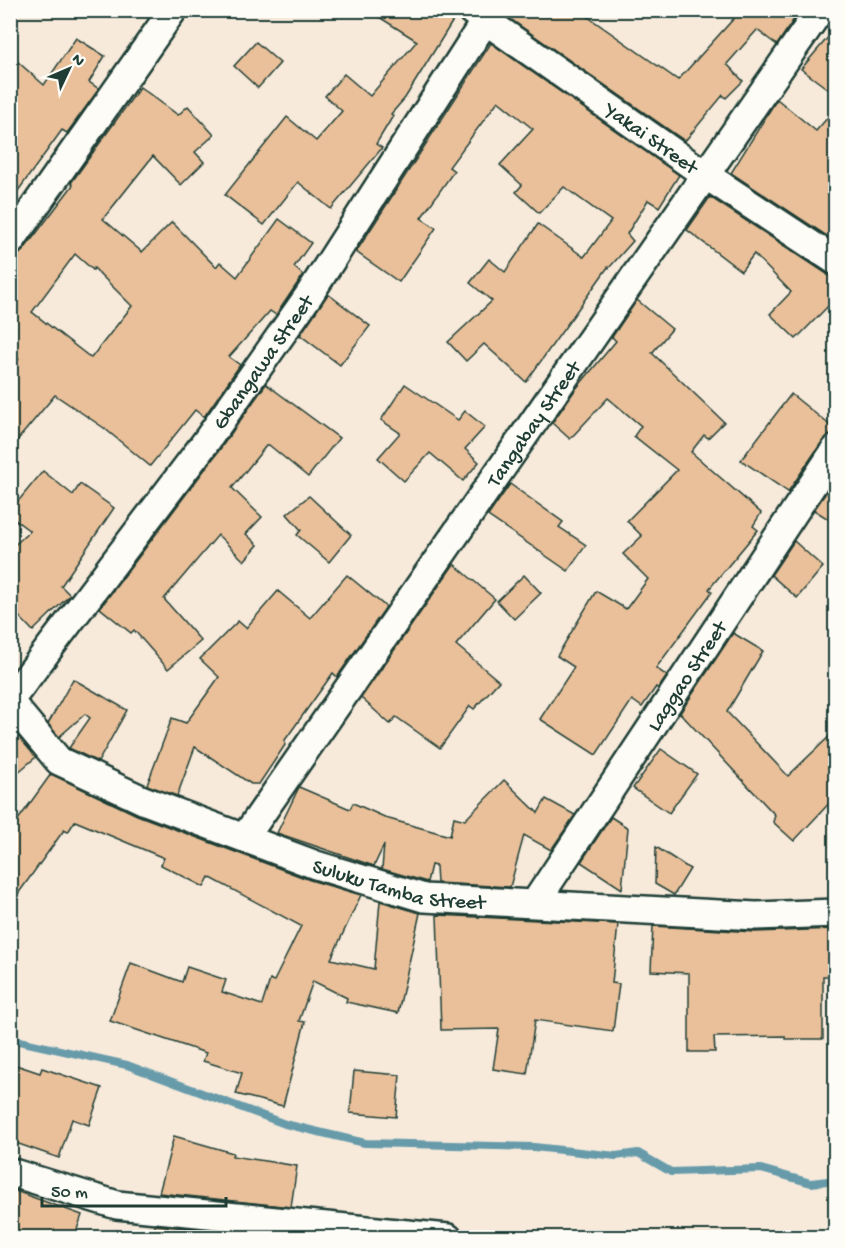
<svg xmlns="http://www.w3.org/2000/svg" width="846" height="1248" viewBox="0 0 846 1248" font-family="'Gochi Hand',sans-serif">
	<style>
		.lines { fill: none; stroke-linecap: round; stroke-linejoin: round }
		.stream { stroke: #679baa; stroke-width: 8 }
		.building { fill: #eac09a; stroke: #1f3d34; stroke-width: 1.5; fill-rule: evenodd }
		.minor-casing { stroke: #1f3d34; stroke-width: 32 }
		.minor { stroke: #fdfcf7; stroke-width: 27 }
		.labels { text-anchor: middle; stroke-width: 4.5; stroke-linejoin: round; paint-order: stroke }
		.street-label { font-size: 21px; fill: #1f3d34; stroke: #fdfcf7 }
	</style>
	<rect width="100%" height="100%" fill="#f7eadb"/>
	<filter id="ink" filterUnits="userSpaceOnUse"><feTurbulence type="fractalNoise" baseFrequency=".0167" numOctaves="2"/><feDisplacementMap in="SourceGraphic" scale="12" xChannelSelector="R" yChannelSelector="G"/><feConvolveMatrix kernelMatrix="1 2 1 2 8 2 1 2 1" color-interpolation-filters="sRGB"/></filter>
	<g filter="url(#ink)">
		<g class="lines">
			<path class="stream" d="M10,1039L127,1065L285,1124L365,1143L534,1147L616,1156L638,1153L671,1172L761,1169L811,1183L836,1180"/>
		</g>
		<g class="building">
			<path d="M368,10H456L457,14L405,98L391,114L393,116L376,144L382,148L331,209L298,182L264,225L225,195L287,117L316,141L342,111L325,96L344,74L370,96L417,41Z"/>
			<path d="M515,10H578L678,80L737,15L731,10H800L777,45L757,30L727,64L743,81L726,98L723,95L685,141L509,18Z"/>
			<path d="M836,28V95L801,69Z"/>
			<path d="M76,38L105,56L89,82L99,89L67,133L62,130L10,202V55L44,85Z"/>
			<path d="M256,42L280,63L258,88L234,66Z"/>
			<path d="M491,43L679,175L659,207L648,200L627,234L633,241L609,268L608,267L526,382L484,344L466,361L448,342L492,301L470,283L489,259L505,272L538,224L584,257L611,221L564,187L539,213L516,192L522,185L500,165L533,129L498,101L449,167L454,171L421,218L436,228L399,282L356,252Z"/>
			<path d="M140,87L178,115L188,106L214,135L195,152L204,162L181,185L153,156L103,219L142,252L172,222L216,267L220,262L237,277L279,219L311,243L294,267L303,275L276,315L270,311L229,357L240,365L204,417L195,410L150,466L104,428L55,395L10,449V369L19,359L10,353V257L23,251L73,185L71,183ZM75,254L93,270L94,268L132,306L91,358L32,312Z"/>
			<path d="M777,99L816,131L836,108V242L731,173Z"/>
			<path d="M710,197L827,274L836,277V298L796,339L770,314L791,292L754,254L741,271L687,230Z"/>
			<path d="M328,294L370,326L340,365L300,335Z"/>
			<path d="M637,300L672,329L652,353L724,422L708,438L704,435L691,452L761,513L753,526L758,530L709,589L712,592L656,668L667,676L658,689L656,687L642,707L632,700L596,755L540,719L574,667L557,656L596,591L626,609L648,579L623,554L642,536L627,521L677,470L634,436L641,426L608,398L570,439L552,423L575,390L616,341L612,337Z"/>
			<path d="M266,384L339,438L308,477L269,445L266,446L232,488L262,517L246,534L258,545L244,561L218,535L164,599L201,641L168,669L134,630L131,633L100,608L218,452Z"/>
			<path d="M405,384L458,420L465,411L485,427L465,449L479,462L463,481L430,453L404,481L378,458L400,433L381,420Z"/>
			<path d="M791,394L836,430V434L823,440L788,492L741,460Z"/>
			<path d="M43,471L73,495L80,484L114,508L61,586L70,595L33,631L10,607V549L30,531L10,516V511Z"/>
			<path d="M836,478V524L814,510Z"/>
			<path d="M510,484L563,522L559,527L586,545L568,571L488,516Z"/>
			<path d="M309,496L351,535L329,562L297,535L301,530L287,514Z"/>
			<path d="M794,541L823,567L797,598L771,575Z"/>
			<path d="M454,564L495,599L456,645L499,681L474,709L470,706L440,748L396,717L390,724L361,698Z"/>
			<path d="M347,575L386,607L337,677L333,673L285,740V745L259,784H251L195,747L177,796L147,785L172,718L186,723L219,677L200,659L238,621L246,628L278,591L310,618Z"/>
			<path d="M524,575L541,593L514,619L497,601Z"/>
			<path d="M733,633L763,651L727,712L788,776L836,730V796L794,841L773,822L775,815L680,713Z"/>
			<path d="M73,679L127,710L98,762L69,748L90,718L85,714L59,737L48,724Z"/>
			<path d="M10,727L36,757L10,779Z"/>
			<path d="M661,749L697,774L669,813L633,788Z"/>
			<path d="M51,774L137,815L310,880L361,895L331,959L374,969L380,901L420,913L398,1013L346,1002L347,998L313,981L299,1021L305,1022L283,1106L236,1094L242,1073L203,1061L206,1053L110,1021L131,963L182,982L187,967L226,980L222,992L262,1005L270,980L274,981L301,926L209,877L204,887L161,865L164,858L75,821L68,832L64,830L10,905V831Z"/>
			<path d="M504,780L538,813L546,799L575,815L551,850L524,835L510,887L437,883L436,866L431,865L427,882L382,869L384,845L374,866L277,833L299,787L350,809L353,803L389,819L450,836L454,817L465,820Z"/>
			<path d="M611,817L628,828L622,889L581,862Z"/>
			<path d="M656,847L690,869L674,895L655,884Z"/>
			<path d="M437,915L618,924L612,983L619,984L613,1031L535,1020L527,1074L493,1069L499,1029L441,1030Z"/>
			<path d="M653,926L755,932L836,929V976H823V1039H785V1036L714,1037L715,1052H689V973L651,971Z"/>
			<path d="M10,1063L40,1073L42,1068L102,1088L89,1125L72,1119L59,1158L10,1141Z"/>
			<path d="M354,1071L400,1075L396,1117L350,1113Z"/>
			<path d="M174,1136L233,1153L232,1156L297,1166L291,1207L159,1193Z"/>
			<path d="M10,1189L82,1215L74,1238H10Z"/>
			<path d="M155,1225L284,1238H154Z"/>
		</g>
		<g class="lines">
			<defs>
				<g id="minor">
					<path id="s1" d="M472,11L707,176L836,261"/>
					<path d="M10,242L173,10"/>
					<path id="s2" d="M10,700L205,443L309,295L492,10"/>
					<path id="s3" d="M10,702L59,761L143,800L316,865L424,898L756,916L836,913"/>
					<path id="s4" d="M245,837L820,10"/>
					<path id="s5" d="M535,903L836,449"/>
					<path d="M10,1172L117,1205L448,1238"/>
				</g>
			</defs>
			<use href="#minor" class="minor-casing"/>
			<use href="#minor" class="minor"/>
		</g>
	</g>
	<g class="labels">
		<g class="street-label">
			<text dy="7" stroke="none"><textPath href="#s1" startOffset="220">Yakai Street</textPath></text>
			<text dy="7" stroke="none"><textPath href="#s2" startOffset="422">Gbangawa Street</textPath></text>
			<text dy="7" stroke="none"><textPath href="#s4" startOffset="504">Tangabay Street</textPath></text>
			<text dy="7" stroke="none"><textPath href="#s5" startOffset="273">Laggao Street</textPath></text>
			<text dy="7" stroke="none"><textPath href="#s3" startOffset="440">Suluku Tamba Street</textPath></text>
		</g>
	</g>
	<rect width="846" height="1248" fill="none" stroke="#fdfcf7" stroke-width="36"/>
	<rect x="18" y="18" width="810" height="1212" fill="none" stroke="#1f3d34" stroke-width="2" filter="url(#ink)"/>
	<g transform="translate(69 69) rotate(46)" stroke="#fdfcf7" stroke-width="4.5" paint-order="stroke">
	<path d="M0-4.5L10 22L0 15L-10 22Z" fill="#1f3d34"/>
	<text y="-9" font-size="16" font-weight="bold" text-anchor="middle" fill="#1f3d34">N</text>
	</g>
	<path d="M42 1197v9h184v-9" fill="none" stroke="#1f3d34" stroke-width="3"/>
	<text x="51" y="1197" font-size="18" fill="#1f3d34" stroke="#fdfcf7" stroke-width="4.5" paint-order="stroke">50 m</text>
</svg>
